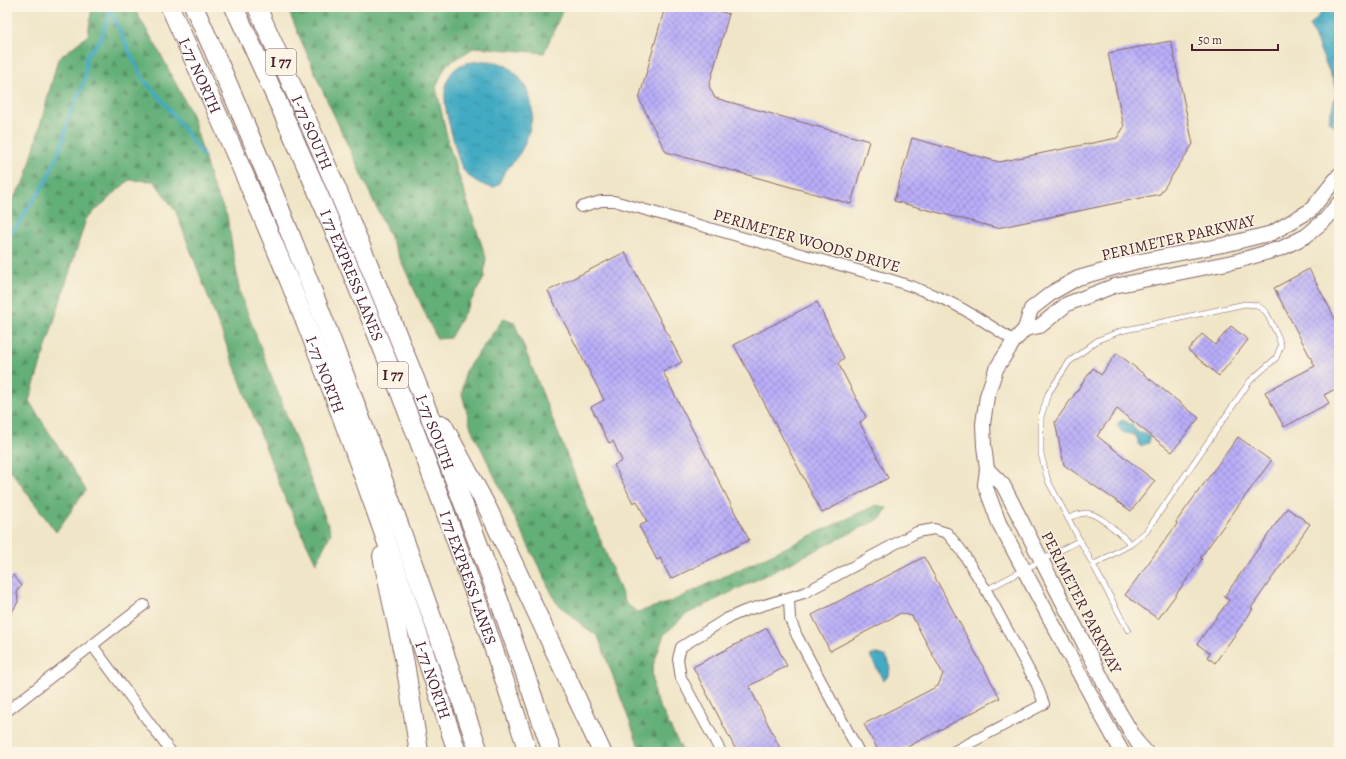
<svg xmlns="http://www.w3.org/2000/svg" width="1346" height="759" viewBox="0 0 1346 759" font-family="Alegreya,serif">
	<style>
		.forest { fill: url(#forest-firs); stroke: #566752 }
		.water { fill: url(#water-ripples); stroke: #466476 }
		.lines { fill: none; stroke-linecap: round; stroke-linejoin: round }
		.stream { stroke: #42aac2; stroke-width: 3.5 }
		.building { fill: url(#building-cross-hatch) }
		.lane-casing { stroke: #846462; stroke-width: 6 }
		.street-casing { stroke: #846462; stroke-width: 12 }
		.secondary-casing { stroke: #846462; stroke-width: 16 }
		.highway-casing { stroke: #846462; stroke-width: 20 }
		.lane { stroke: #fff; stroke-width: 5 }
		.street { stroke: #fff; stroke-width: 10 }
		.secondary { stroke: #fff; stroke-width: 14 }
		.highway { stroke: #fff; stroke-width: 18 }
		.labels { text-anchor: middle; stroke-width: 3; stroke-linejoin: round; paint-order: stroke }
		.shield { fill: #fcf5e5; stroke: #7f5f63; stroke-width: 1 }
		.shield-label { font-size: 15px; font-weight: bold; fill: #4a1f2b }
		.street-label { font-size: 16px; fill: #4a1f2b; stroke: #fcf5e5 }
	</style>
	<defs>
		<pattern id="forest-firs" width="22" height="20" patternUnits="userSpaceOnUse"><rect width="22" height="20" fill="#63af78"/><path d="M5 1l3.5 6h-7zM16 11l3.5 6h-7z" fill="#548e63"/></pattern>
		<pattern id="water-ripples" width="26" height="14" patternUnits="userSpaceOnUse"><rect width="26" height="14" fill="#42aac2"/><path d="M2 4q2-2 4 0t4 0M15 11q2-2 4 0t4 0" fill="none" stroke="#398a9e"/></pattern>
		<pattern id="building-cross-hatch" width="8" height="8" patternUnits="userSpaceOnUse"><rect width="8" height="8" fill="#b9aef9"/><path d="M0 0l8 8M0 8l8-8" fill="none" stroke="#988dca"/></pattern>
	</defs>
	<rect width="100%" height="100%" fill="#fcf5e5"/>
	<filter id="ink" filterUnits="userSpaceOnUse"><feTurbulence type="fractalNoise" baseFrequency=".025" numOctaves="2"/><feDisplacementMap in="SourceGraphic" scale="8" xChannelSelector="R" yChannelSelector="G"/><feConvolveMatrix kernelMatrix="1 2 1 2 8 2 1 2 1" color-interpolation-filters="sRGB"/></filter>
	<filter id="wash" filterUnits="userSpaceOnUse"><feTurbulence type="fractalNoise" baseFrequency=".012" numOctaves="4" result="noise"/><feDisplacementMap in="SourceGraphic" scale="16" xChannelSelector="R" yChannelSelector="G"/><feGaussianBlur stdDeviation="0.9" result="paint"/><feColorMatrix in="noise" values="0 0 0 0 0 0 0 0 0 0 0 0 0 0 0 0 0 1.4 0 .05"/><feComposite in="paint" operator="in"/></filter>
	<g filter="url(#wash)">
		<rect width="100%" height="100%" fill="#f0e5c7"/>
		<g class="forest">
			<path d="M92,7H133L158,49L192,115L212,184L227,216L240,293L331,533L316,563L284,496L176,212L154,181L129,180L86,219L29,401L86,490L56,532L7,466V208L26,178L58,59L88,35Z"/>
			<path d="M287,7H564L544,53L475,47L446,65L436,87L449,146L486,258L484,278L450,338L437,339L321,87Z"/>
			<path d="M504,318L514,322L626,604L638,612L670,602L876,505L887,508L881,518L685,615L664,635L652,668L654,695L683,752H641L598,636L583,626L556,602L471,428L462,394L465,371Z"/>
		</g>
		<g class="water">
			<path d="M1326,7H1339V106L1337,107L1333,126L1329,120L1337,90L1310,26Z"/>
			<path d="M482,61C489,61 496,61 502,64C521,72 534,96 532,117C531,125 528,135 525,143C520,156 510,164 503,175C500,180 500,186 494,187C485,188 471,179 465,172C458,163 456,149 453,138C447,117 435,79 461,65C467,62 475,62 482,61Z"/>
			<path d="M1123,420L1132,425L1136,431L1146,433L1150,436L1149,443L1145,444L1141,447L1138,444V440L1135,435L1122,432L1117,425L1119,422Z"/>
			<path d="M874,654C890,654 891,663 889,676L883,680L870,656Z"/>
		</g>
		<g class="lines">
			<g class="stream">
				<path d="M109,7L131,55L144,80L162,100L204,157"/>
				<path d="M7,239L23,218L24,214L46,182L60,150L69,117L85,80L86,56L101,39L110,10"/>
			</g>
		</g>
		<g id="blocks">
			<g class="building">
				<path d="M665,7H705L729,14L709,86L715,98L869,141L851,204L666,152L639,99Z"/>
				<path d="M1171,41L1193,144L1160,194L997,228L894,201L912,138L999,162L1117,138L1124,127L1108,53Z"/>
				<path d="M625,252L682,362L663,372L749,540L671,579L660,558L657,560L639,526L647,522L637,501L633,503L614,465L622,461L613,441L609,443L591,407L604,400L548,291Z"/>
				<path d="M1309,269L1339,326V387L1324,395L1329,403L1284,427L1265,392L1315,366L1274,288Z"/>
				<path d="M817,302L844,358L838,363L866,417L860,423L888,478L822,513L734,345Z"/>
				<path d="M1231,326L1248,340L1219,376L1188,350L1202,334L1215,345Z"/>
				<path d="M1117,353L1199,418L1172,452L1117,409L1097,436L1155,481L1131,511L1064,465L1055,422L1093,368L1101,375Z"/>
				<path d="M1238,437L1271,461L1200,558L1202,559L1158,619L1125,595L1177,524L1176,522Z"/>
				<path d="M1287,508L1310,524L1251,608L1253,609L1215,663L1207,657L1210,653L1197,644L1229,600L1224,597Z"/>
				<path d="M924,557L1000,698L898,752H879L864,724L938,686L943,674L912,616L901,613L830,651L812,615Z"/>
				<path d="M13,575L22,586L17,590L18,602L7,620V581Z"/>
				<path d="M767,628L787,666L749,686L782,752H737L693,667Z"/>
			</g>
		</g>
	</g>
	<g filter="url(#ink)">
		<use href="#blocks" fill-opacity="0" stroke="#846462" stroke-width="1"/>
		<g class="lines">
			<defs>
				<g id="lane">
					<path d="M1068,518C1074,516 1080,513 1087,513C1100,514 1121,535 1131,544"/>
					<path d="M1093,565L1131,544L1146,532L1250,381L1276,358L1281,346L1278,336L1266,312L1257,305L1245,304L1121,331L1098,340L1069,362L1048,394L1041,417V454L1048,481L1128,630"/>
					<path d="M986,590L1080,540"/>
				</g>
				<g id="street">
					<path d="M581,207L601,201H614L882,277C903,283 923,290 943,299C968,310 991,326 1014,341"/>
					<path d="M789,599L790,619L797,636L859,752"/>
					<path d="M92,645L171,752"/>
					<path d="M7,711L144,605"/>
					<path d="M721,752L681,678L678,659L681,647L726,619L744,611L804,593L917,532L934,529L947,533L961,550L986,590L1037,685L1044,704L953,752"/>
				</g>
				<g id="secondary">
					<path d="M1025,329L1040,326L1067,304L1114,286L1237,261L1282,248L1306,236L1326,219L1339,203"/>
					<path d="M987,469L1003,485L1117,708L1137,742L1146,752"/>
					<path d="M1122,752L1102,716L999,523L985,485L987,469L984,446L983,424L987,396L996,369L1014,341L1025,329L1031,309L1053,292L1078,278L1135,262L1228,244L1272,233L1311,210L1339,175"/>
				</g>
				<g id="highway">
					<path id="s1" d="M170,7C211,98 252,190 290,283C352,437 406,594 457,752"/>
					<path d="M194,7C304,249 392,501 479,752"/>
					<path id="s2" d="M234,7C348,249 446,497 528,752"/>
					<path id="s3" d="M257,7C367,250 467,499 552,752"/>
					<path d="M443,425L488,509L602,752"/>
					<path d="M382,556L405,663L419,752"/>
				</g>
			</defs>
			<use href="#lane" class="lane-casing"/>
			<use href="#street" class="street-casing"/>
			<use href="#secondary" class="secondary-casing"/>
			<use href="#highway" class="highway-casing"/>
			<use href="#lane" class="lane"/>
			<use href="#street" class="street"/>
			<use href="#secondary" class="secondary"/>
			<use href="#highway" class="highway"/>
		</g>
	</g>
	<g class="labels">
		<g class="shield">
			<rect x="266" y="49" width="30" height="26" rx="3"/>
			<rect x="378" y="362" width="30" height="26" rx="3"/>
		</g>
		<g class="shield-label">
			<text x="281" y="67">I 77</text>
			<text x="393" y="380">I 77</text>
		</g>
		<g class="street-label">
			<text dy="6" stroke="none"><textPath href="#s1" startOffset="75">I-77 NORTH</textPath></text>
			<text dy="6" stroke="none"><textPath href="#s3" startOffset="137">I-77 SOUTH</textPath></text>
			<text transform="translate(1178 237) rotate(-13)" y="6">PERIMETER PARKWAY</text>
			<text transform="translate(807 240) rotate(16)" y="6">PERIMETER WOODS DRIVE</text>
			<text dy="6" stroke="none"><textPath href="#s2" startOffset="293">I 77 EXPRESS LANES</textPath></text>
			<text dy="6" stroke="none"><textPath href="#s1" startOffset="399">I-77 NORTH</textPath></text>
			<text dy="6" stroke="none"><textPath href="#s3" startOffset="461">I-77 SOUTH</textPath></text>
			<text dy="6" stroke="none"><textPath href="#s2" startOffset="617">I 77 EXPRESS LANES</textPath></text>
			<text transform="translate(1082 602) rotate(63)" y="6">PERIMETER PARKWAY</text>
			<text dy="6" stroke="none"><textPath href="#s1" startOffset="723">I-77 NORTH</textPath></text>
		</g>
	</g>
	<rect width="1346" height="759" fill="none" stroke="#fcf5e5" stroke-width="24"/>
	<path d="M1192 44v6h86v-6" fill="none" stroke="#4a1f2b" stroke-width="2"/>
	<text x="1198" y="44" font-size="12" fill="#4a1f2b" stroke="#fcf5e5" stroke-width="3" paint-order="stroke">50 m</text>
</svg>
